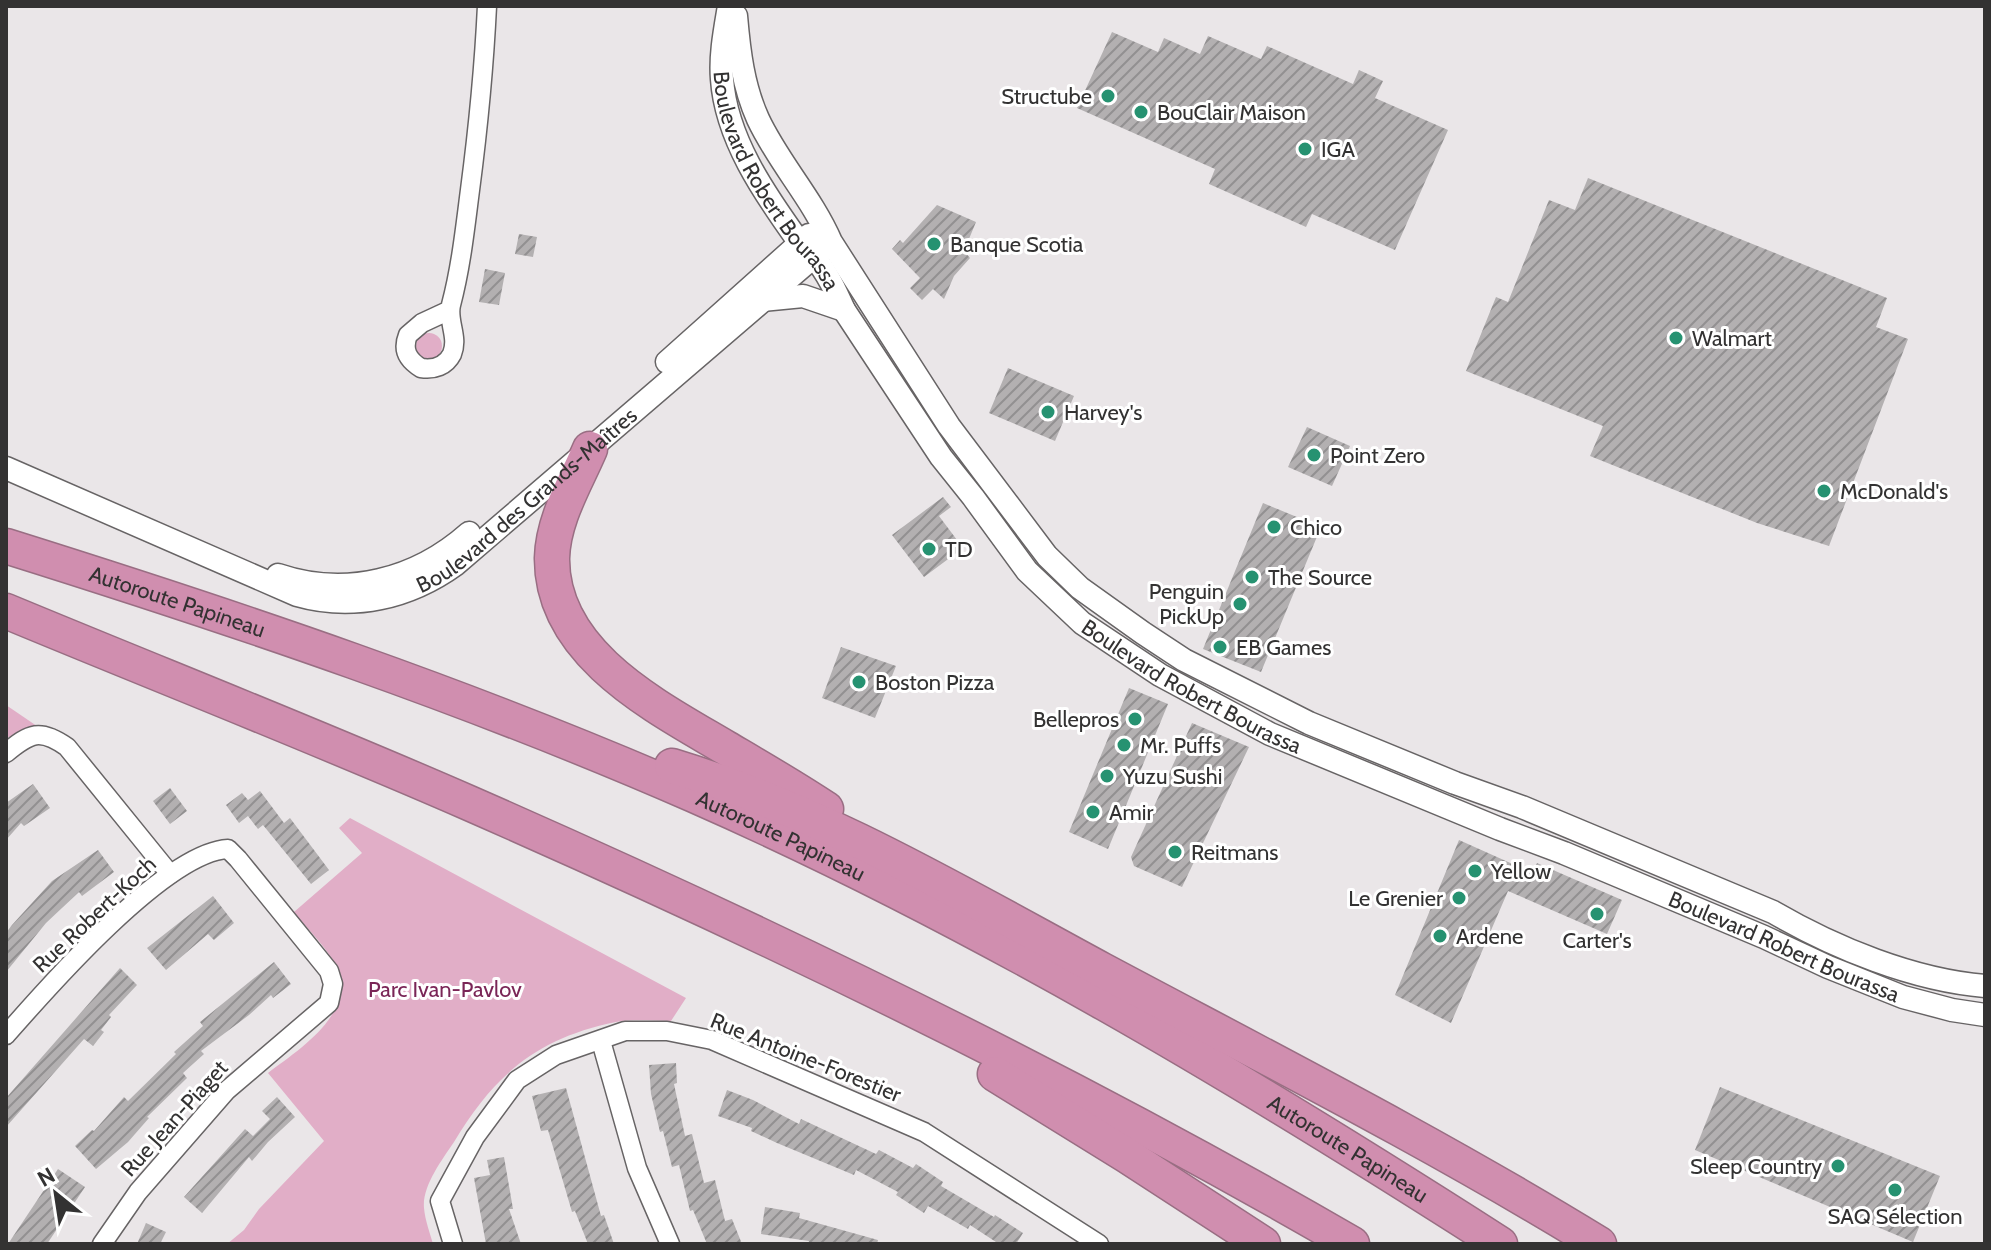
<svg xmlns="http://www.w3.org/2000/svg" width="1991" height="1250" viewBox="0 0 1991 1250" font-family="Cabin,sans-serif">
	<style>
		.green { fill: #e1aec7 }
		.building { fill: url(#building-hatch) }
		.lines { fill: none; stroke-linecap: round; stroke-linejoin: round }
		.minor-casing { stroke: #676465; stroke-width: 21 }
		.tertiary-casing { stroke: #676465; stroke-width: 25 }
		.motorway-casing { stroke: #996e83; stroke-width: 37 }
		.minor { stroke: #fff; stroke-width: 18 }
		.tertiary { stroke: #fff; stroke-width: 22 }
		.motorway { stroke: #d08eaf; stroke-width: 34 }
		.poi-dot { fill: #269271; stroke: #fff; stroke-width: 3 }
		.labels { text-anchor: middle; stroke-width: 6; stroke-linejoin: round; paint-order: stroke }
		.poi-label { font-size: 22px; fill: #333232; stroke: #fff; text-anchor: start }
		.street-label { font-size: 22px; fill: #333232; stroke: #fff }
		.park-label { font-size: 22px; fill: #7a2657; stroke: #fff }
	</style>
	<defs>
		<pattern id="building-hatch" width="6" height="6" patternUnits="userSpaceOnUse" patternTransform="scale(2)"><rect width="6" height="6" fill="#b3b0b1"/><path d="M-1 1l2-2M0 6l6-6M5 7l2-2" fill="none" stroke="#929091"/></pattern>
	</defs>
	<rect width="100%" height="100%" fill="#eae6e8"/>
	<g class="green">
		<circle cx="429" cy="346" r="13"/>
		<path d="M6,705L50,735L6,737Z"/>
		<path d="M350,818L686,998L671,1021C653,1021 633,1019 616,1022C537,1038 494,1075 454,1142C442,1160 422,1186 424,1208C425,1220 430,1233 433,1244H227L244,1230L259,1209L324,1141L268,1073C302,1047 361,1011 333,961C323,943 306,928 294,912L362,853L339,828Z"/>
	</g>
	<g class="building">
		<path d="M1112,32L1158,52L1164,38L1200,54L1208,36L1261,59L1267,46L1353,84L1359,70L1383,81L1375,98L1448,130L1395,250L1312,214L1306,227L1209,184L1215,169L1077,108Z"/>
		<path d="M1588,178L1887,298L1876,327L1908,339L1829,546L1757,523L1590,456L1603,426L1466,371L1496,297L1508,302L1549,200L1575,210Z"/>
		<path d="M937,205L976,222L964,251L970,258L954,276L944,299L933,289L922,300L910,288L920,278L892,249L900,240L903,243Z"/>
		<path d="M519,234L537,237L533,257L515,254Z"/>
		<path d="M485,269L505,273L499,305L479,302Z"/>
		<path d="M1008,368L1074,396L1055,441L989,413Z"/>
		<path d="M1307,427L1350,446L1332,486L1288,467Z"/>
		<path d="M943,497L951,507L939,516L963,548L924,577L892,535Z"/>
		<path d="M1263,503L1321,527L1261,672L1203,649Z"/>
		<path d="M841,647L896,666L875,718L822,698Z"/>
		<path d="M1129,688L1168,704L1108,849L1069,832Z"/>
		<path d="M1192,723L1249,747L1182,887L1134,866L1131,857Z"/>
		<path d="M33,784L50,808L24,826L21,823L6,840V803Z"/>
		<path d="M170,788L187,811L170,824L153,801Z"/>
		<path d="M260,791L284,823L290,818L329,870L311,884L263,825L258,829L248,816L239,823L226,805L242,793L248,800Z"/>
		<path d="M1459,840L1533,873L1537,863L1622,900L1607,934L1508,891L1451,1023L1395,995Z"/>
		<path d="M98,850L114,872L82,896L79,892L46,923L6,972V933L12,925L52,881Z"/>
		<path d="M213,896L234,923L214,940L208,934L166,970L147,948Z"/>
		<path d="M274,962L291,984L273,998L271,995L249,1015L201,1051L204,1054L183,1073L187,1078L147,1117L149,1118L128,1142L96,1169L75,1146L92,1130L94,1131L124,1097L128,1101L176,1054L174,1052L203,1026L200,1022Z"/>
		<path d="M120,968L137,985L109,1015L111,1017L101,1030L104,1032L93,1046L84,1039L6,1127V1098Z"/>
		<path d="M676,1063L677,1083L674,1084L685,1136L692,1134L704,1183L715,1180L725,1221L732,1219L742,1244H707L693,1210L690,1211L679,1165L672,1167L663,1131L660,1132L651,1094L649,1065Z"/>
		<path d="M1720,1087L1940,1176L1913,1242L1695,1150Z"/>
		<path d="M566,1088L601,1216L604,1215L614,1244H588L575,1211L572,1212L548,1130L541,1131L532,1096Z"/>
		<path d="M727,1090L753,1100L799,1124L801,1119L876,1154L879,1150L913,1168L916,1164L943,1182L941,1186L994,1217L995,1215L1023,1233L1016,1244H999L970,1225L968,1229L928,1206L924,1213L896,1195L898,1192L856,1170L854,1175L777,1143L751,1131L752,1128L718,1116Z"/>
		<path d="M277,1097L295,1117L268,1142L252,1161L249,1157L202,1213L184,1197L245,1129L253,1136L270,1119L262,1111Z"/>
		<path d="M504,1157L513,1209H509L521,1244H486L474,1178L490,1175L487,1160Z"/>
		<path d="M58,1169L85,1187L47,1244H8Z"/>
		<path d="M765,1207L800,1213L799,1218L878,1240L877,1244H808L809,1241L761,1234Z"/>
		<path d="M146,1223L166,1232L160,1244H137Z"/>
	</g>
	<g class="lines">
		<defs>
			<g id="minor">
				<path d="M450,310L422,323L408,335C402,350 408,360 421,368C434,370 446,366 452,354C459,337 447,321 451,305C461,267 465,229 470,190C478,129 484,68 487,6"/>
				<path d="M6,753C30,733 40,728 67,747L170,874"/>
				<path d="M6,1035C48,987 166,852 228,849L238,859L329,971L333,984L329,1003L226,1091L138,1192L102,1244"/>
				<path d="M601,1041L637,1168L670,1244"/>
				<path d="M453,1244L440,1201L475,1137L517,1080L556,1055L625,1031H667L712,1040L924,1132L1099,1244"/>
			</g>
			<g id="tertiary">
				<path id="s1" d="M729,6C725,30 720,55 722,79C726,138 764,193 797,239C802,246 809,250 814,257C827,272 836,292 844,310L941,457L973,497L1027,571L1082,623L1160,675L1270,734L1500,829L1564,853L1764,937L1828,967L1903,997L1952,1010L1985,1015"/>
				<path d="M736,16C739,51 743,86 758,119C778,162 812,198 831,242L949,426L1047,556L1080,588L1143,633L1184,660L1309,723L1455,783L1522,807L1773,912C1835,948 1913,980 1985,986"/>
				<path d="M762,300L803,296L844,310"/>
				<path d="M667,362L809,235"/>
				<path id="s2" d="M6,468L297,595C353,611 409,598 456,564L824,248"/>
				<path d="M278,575C346,598 416,580 469,533"/>
			</g>
			<g id="motorway">
				<path d="M590,449C575,484 553,519 552,558C551,654 657,707 726,748C760,768 793,787 826,809"/>
				<path id="s3" d="M6,546C239,619 470,697 694,795C976,919 1241,1078 1500,1244"/>
				<path d="M6,611C160,675 316,736 469,803C770,935 1068,1079 1352,1244"/>
				<path d="M672,766C824,812 963,895 1102,970C1269,1059 1438,1145 1599,1244"/>
				<path d="M995,1074L1126,1155L1263,1244"/>
			</g>
		</defs>
		<use href="#minor" class="minor-casing"/>
		<use href="#tertiary" class="tertiary-casing"/>
		<use href="#motorway" class="motorway-casing"/>
		<use href="#minor" class="minor"/>
		<use href="#tertiary" class="tertiary"/>
		<use href="#motorway" class="motorway"/>
	</g>
	<g class="poi-dot">
		<circle cx="1108" cy="96" r="8"/>
		<circle cx="1141" cy="112" r="8"/>
		<circle cx="1305" cy="149" r="8"/>
		<circle cx="934" cy="244" r="8"/>
		<circle cx="1676" cy="338" r="8"/>
		<circle cx="1048" cy="412" r="8"/>
		<circle cx="1314" cy="455" r="8"/>
		<circle cx="1824" cy="491" r="8"/>
		<circle cx="1274" cy="527" r="8"/>
		<circle cx="929" cy="549" r="8"/>
		<circle cx="1252" cy="577" r="8"/>
		<circle cx="1240" cy="604" r="8"/>
		<circle cx="1220" cy="647" r="8"/>
		<circle cx="859" cy="682" r="8"/>
		<circle cx="1135" cy="719" r="8"/>
		<circle cx="1124" cy="745" r="8"/>
		<circle cx="1107" cy="776" r="8"/>
		<circle cx="1093" cy="812" r="8"/>
		<circle cx="1175" cy="852" r="8"/>
		<circle cx="1475" cy="871" r="8"/>
		<circle cx="1459" cy="898" r="8"/>
		<circle cx="1597" cy="914" r="8"/>
		<circle cx="1440" cy="936" r="8"/>
		<circle cx="1838" cy="1166" r="8"/>
		<circle cx="1895" cy="1190" r="8"/>
	</g>
	<g class="labels">
		<g class="poi-label">
			<text x="1092" y="104" text-anchor="end">Structube</text>
			<text x="1157" y="120">BouClair Maison</text>
			<text x="1321" y="157">IGA</text>
			<text x="950" y="252">Banque Scotia</text>
			<text x="1692" y="346">Walmart</text>
			<text x="1064" y="420">Harvey's</text>
			<text x="1330" y="463">Point Zero</text>
			<text x="1840" y="499">McDonald's</text>
			<text x="1290" y="535">Chico</text>
			<text x="945" y="557">TD</text>
			<text x="1268" y="585">The Source</text>
			<text x="1224" y="599" text-anchor="end">Penguin<tspan x="1224" dy="25">PickUp</tspan></text>
			<text x="1236" y="655">EB Games</text>
			<text x="875" y="690">Boston Pizza</text>
			<text x="1119" y="727" text-anchor="end">Bellepros</text>
			<text x="1140" y="753">Mr. Puffs</text>
			<text x="1123" y="784">Yuzu Sushi</text>
			<text x="1109" y="820">Amir</text>
			<text x="1191" y="860">Reitmans</text>
			<text x="1491" y="879">Yellow</text>
			<text x="1443" y="906" text-anchor="end">Le Grenier</text>
			<text x="1456" y="944">Ardene</text>
			<text x="1597" y="948" text-anchor="middle">Carter's</text>
			<text x="1822" y="1174" text-anchor="end">Sleep Country</text>
			<text x="1895" y="1224" text-anchor="middle">SAQ Sélection</text>
		</g>
		<g class="street-label">
			<text dy="8" stroke="none"><textPath href="#s1" startOffset="190">Boulevard Robert Bourassa</textPath></text>
			<text dy="8" stroke="none"><textPath href="#s2" startOffset="580">Boulevard des Grands-Maîtres</textPath></text>
			<text dy="8" stroke="none"><textPath href="#s3" startOffset="180">Autoroute Papineau</textPath></text>
			<text dy="8" stroke="none"><textPath href="#s1" startOffset="860">Boulevard Robert Bourassa</textPath></text>
			<text dy="8" stroke="none"><textPath href="#s3" startOffset="828">Autoroute Papineau</textPath></text>
			<text transform="translate(94 914) rotate(-43)" y="8">Rue Robert-Koch</text>
			<text dy="8" stroke="none"><textPath href="#s1" startOffset="1508">Boulevard Robert Bourassa</textPath></text>
			<text transform="translate(806 1057) rotate(22)" y="8">Rue Antoine-Forestier</text>
			<text transform="translate(174 1118) rotate(-48)" y="8">Rue Jean-Piaget</text>
			<text dy="8" stroke="none"><textPath href="#s3" startOffset="1476">Autoroute Papineau</textPath></text>
		</g>
		<g class="park-label">
			<text x="445" y="997">Parc Ivan-Pavlov</text>
		</g>
	</g>
	<rect width="1991" height="1250" fill="none" stroke="#333232" stroke-width="16"/>
	<g transform="translate(56 1194) rotate(330)" stroke="#ffffff" stroke-width="6" paint-order="stroke">
	<path d="M0-6L14 30L0 20L-14 30Z" fill="#333232"/>
	<text y="-12" font-size="22" font-weight="bold" text-anchor="middle" fill="#333232">N</text>
	</g>
</svg>
